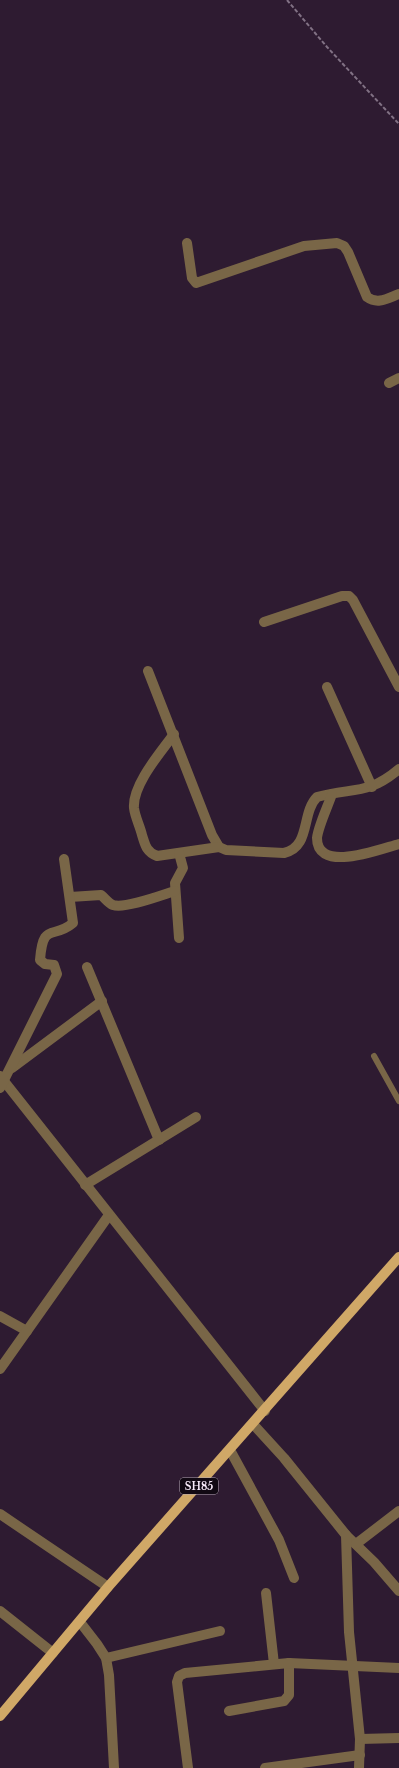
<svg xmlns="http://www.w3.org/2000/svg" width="399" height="1768" viewBox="0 0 399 1768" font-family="'Libre Baskerville',serif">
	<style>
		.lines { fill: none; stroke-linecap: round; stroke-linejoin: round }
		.path { stroke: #817184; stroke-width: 2; stroke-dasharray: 4 2; stroke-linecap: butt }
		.service { stroke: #796647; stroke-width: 6 }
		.minor { stroke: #796647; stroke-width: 10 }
		.primary { stroke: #d0a867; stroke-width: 10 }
		.labels { text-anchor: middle; stroke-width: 3; stroke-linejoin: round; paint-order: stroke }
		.shield { fill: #110913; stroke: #b3a8b5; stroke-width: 1 }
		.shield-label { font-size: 10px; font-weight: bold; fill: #f9ecfb }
	</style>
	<rect width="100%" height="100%" fill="#2e1b31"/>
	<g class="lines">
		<path class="path" d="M287,0L327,47L399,124"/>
		<path class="service" d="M374,1056L399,1101"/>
		<g class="minor">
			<path d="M187,243L192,278L196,283L304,246L337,243L344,246L348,252L367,297C378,305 388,298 399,294"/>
			<path d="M389,383L399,378"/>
			<path d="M264,622L342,596H349L353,600L399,687"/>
			<path d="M148,671L212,835L219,847L226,850L284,853C311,847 301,813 317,797C353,787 367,796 399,769"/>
			<path d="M327,687L372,787"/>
			<path d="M174,734C161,752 132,785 134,808C135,817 140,826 142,835C145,844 146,852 157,856L219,847"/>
			<path d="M332,794C328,806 318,827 317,838C317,874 380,849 399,844"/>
			<path d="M179,853L183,868L175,883L179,938"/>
			<path d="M70,897L101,895C105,898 108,903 113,905C125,909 162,895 175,891"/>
			<path d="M87,967L159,1140"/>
			<path d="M12,1068L102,1001"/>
			<path d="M0,1076L265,1411"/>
			<path d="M0,1088L57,974L54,965L45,964L40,960C43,921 53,940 73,923L64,859"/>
			<path d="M85,1185L196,1117"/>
			<path d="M0,1316L27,1331"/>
			<path d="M0,1369L109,1215"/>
			<path d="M253,1424L284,1458L346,1535L374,1562L399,1591"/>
			<path d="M230,1450L279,1540L294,1578"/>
			<path d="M0,1514L108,1587"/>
			<path d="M346,1535L349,1632L360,1739L359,1768"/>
			<path d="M356,1544L399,1511"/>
			<path d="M266,1593L274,1664"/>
			<path d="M0,1611L53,1653"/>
			<path d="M80,1622L97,1644L106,1658L109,1675L114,1768"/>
			<path d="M106,1658L220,1631"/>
			<path d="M229,1711L284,1701L289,1695V1663"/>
			<path d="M360,1739L399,1738"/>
			<path d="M188,1768L177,1682L179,1676L185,1673L289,1663L399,1668"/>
			<path d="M265,1768L360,1755"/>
		</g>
		<path class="primary" d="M0,1716L108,1587L399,1257"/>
	</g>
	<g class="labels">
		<rect class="shield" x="180" y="1478" width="38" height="16" rx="3"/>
		<g class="shield-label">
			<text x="199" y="1490">SH85</text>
		</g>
	</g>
</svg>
